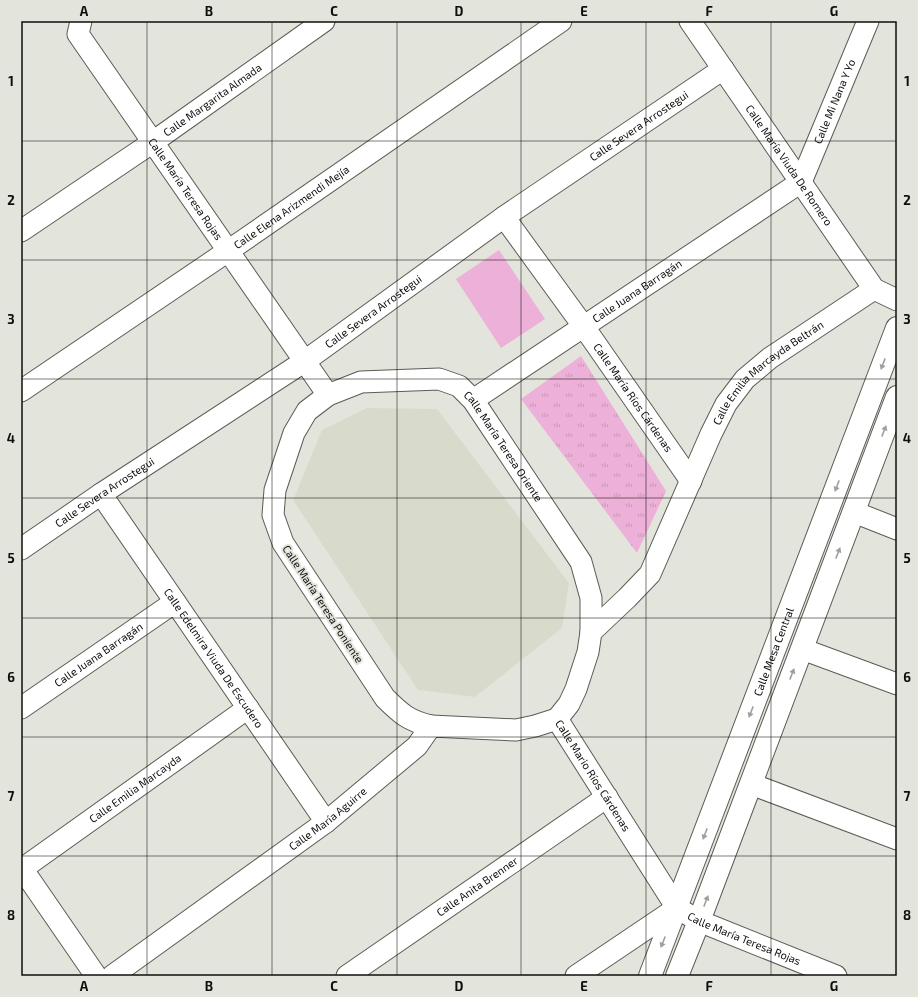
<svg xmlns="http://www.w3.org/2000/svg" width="918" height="997" viewBox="0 0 918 997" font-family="'Exo 2',sans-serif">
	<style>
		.built { fill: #d8dbcc }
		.grass { fill: #edb0d8 }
		.park { fill: url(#park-tufts) }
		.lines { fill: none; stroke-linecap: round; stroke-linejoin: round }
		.street-casing { stroke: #5a5c55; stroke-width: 23 }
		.secondary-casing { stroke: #5a5c55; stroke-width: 24 }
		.street { stroke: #fff; stroke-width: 21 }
		.secondary { stroke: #fff; stroke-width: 22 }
		.oneway { fill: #9f9f9e }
		.grid { fill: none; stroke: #0e0f0c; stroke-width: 1; stroke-opacity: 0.55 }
		.labels { text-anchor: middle; stroke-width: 4; stroke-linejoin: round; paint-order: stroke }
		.street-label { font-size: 11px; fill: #0e0f0c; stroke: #e3e5dd }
		.neatline { fill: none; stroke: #0e0f0c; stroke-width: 1.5 }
		.grid-label { font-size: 13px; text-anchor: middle; font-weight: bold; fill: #0e0f0c }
	</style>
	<defs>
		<pattern id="park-tufts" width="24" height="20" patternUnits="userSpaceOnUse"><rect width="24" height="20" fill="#edb0d8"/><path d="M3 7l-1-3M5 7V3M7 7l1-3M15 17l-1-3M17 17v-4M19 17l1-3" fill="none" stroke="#ca96b8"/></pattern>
	</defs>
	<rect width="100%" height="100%" fill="#e3e5dd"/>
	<path class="built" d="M367,408L437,409L569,583L562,628L475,697L418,690L293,500L322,430Z"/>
	<path class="grass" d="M499,250L545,319L501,348L456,279Z"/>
	<path class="park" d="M581,356L666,491L637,553L521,399Z"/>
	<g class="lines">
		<defs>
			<g id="street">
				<path id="s1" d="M81,21L78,34L328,395"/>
				<path id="s2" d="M690,21L874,289L897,300"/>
				<path id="s3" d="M504,217L584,327L691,481"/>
				<path id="s4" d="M21,231L153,142L324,21"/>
				<path id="s5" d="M21,391L228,251L561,21"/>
				<path id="s6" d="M473,400L801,182L868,21"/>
				<path id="s7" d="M101,494L326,822"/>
				<path d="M854,512L897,529"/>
				<path id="s8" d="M21,549L101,494L305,361L504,217L723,69"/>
				<path d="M802,649L897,684"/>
				<path id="s9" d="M21,708L175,602"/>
				<path id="s10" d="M557,719L569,704L576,689L588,652L591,632L627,598L650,574L711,434L726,404L745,379L770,358L874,289"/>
				<path id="s11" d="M557,719L677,908L699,921L836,976"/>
				<path id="s12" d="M431,726C409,721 401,714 385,698L283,543L273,515L275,490L294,433L307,411L328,395L361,382L439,379L459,386L473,400L581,562L591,598V632"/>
				<path d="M751,784L897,839"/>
				<path d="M21,867L96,976"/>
				<path id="s13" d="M22,869L248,708"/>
				<path id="s14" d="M112,976L326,822L417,746L431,726L516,730L535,726L557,719"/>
				<path id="s15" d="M347,976L607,797"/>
				<path d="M576,976L677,908"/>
			</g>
			<g id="secondary">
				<path id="s16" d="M650,976L897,328"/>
				<path d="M677,976L699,921L897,397"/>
			</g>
		</defs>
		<use href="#street" class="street-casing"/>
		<use href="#secondary" class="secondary-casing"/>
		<use href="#street" class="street"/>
		<use href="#secondary" class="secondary"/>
	</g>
	<defs><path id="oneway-solid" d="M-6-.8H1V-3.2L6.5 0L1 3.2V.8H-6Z"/></defs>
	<g class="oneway">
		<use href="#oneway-solid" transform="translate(883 364) rotate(111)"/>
		<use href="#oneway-solid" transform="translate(884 431) rotate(-69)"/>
		<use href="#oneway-solid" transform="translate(837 486) rotate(111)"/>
		<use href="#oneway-solid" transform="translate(838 553) rotate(-69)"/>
		<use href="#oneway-solid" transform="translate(792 674) rotate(-69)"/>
		<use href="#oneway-solid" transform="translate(751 712) rotate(111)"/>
		<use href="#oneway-solid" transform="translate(705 834) rotate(111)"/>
		<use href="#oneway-solid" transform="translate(706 901) rotate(-69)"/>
		<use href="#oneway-solid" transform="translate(663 942) rotate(112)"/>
	</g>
	<path class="grid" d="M147,21V976M272,21V976M397,21V976M521,21V976M646,21V976M771,21V976M21,141H897M21,260H897M21,379H897M21,498H897M21,618H897M21,737H897M21,856H897"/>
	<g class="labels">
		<g class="street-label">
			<text dy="4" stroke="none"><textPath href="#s4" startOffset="232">Calle Margarita Almada</textPath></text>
			<text dy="4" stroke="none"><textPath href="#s6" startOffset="481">Calle Mi Nana Y Yo</textPath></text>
			<text dy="4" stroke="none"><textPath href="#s8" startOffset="749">Calle Severa Arrostegui</textPath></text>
			<text dy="4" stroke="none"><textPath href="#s2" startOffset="175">Calle María Viuda De Romero</textPath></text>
			<text dy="4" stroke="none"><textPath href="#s1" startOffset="202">Calle María Teresa Rojas</textPath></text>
			<text dy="4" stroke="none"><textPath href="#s5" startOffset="327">Calle Elena Arizmendi Mejía</textPath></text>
			<text dy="4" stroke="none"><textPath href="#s6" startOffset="197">Calle Juana Barragán</textPath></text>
			<text dy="4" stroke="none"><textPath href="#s8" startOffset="425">Calle Severa Arrostegui</textPath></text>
			<text dy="4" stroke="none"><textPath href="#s10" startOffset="416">Calle Emilia Marcayda Beltrán</textPath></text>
			<text dy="4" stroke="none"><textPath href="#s3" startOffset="222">Calle María Ríos Cárdenas</textPath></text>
			<text dy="4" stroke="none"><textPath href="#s12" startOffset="617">Calle María Teresa Oriente</textPath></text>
			<text dy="4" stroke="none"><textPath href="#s8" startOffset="101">Calle Severa Arrostegui</textPath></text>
			<text transform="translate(323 604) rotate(57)" y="4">Calle María Teresa Poniente</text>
			<text dy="4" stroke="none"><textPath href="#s16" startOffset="347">Calle Mesa Central</textPath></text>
			<text dy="4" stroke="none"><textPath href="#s9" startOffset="94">Calle Juana Barragán</textPath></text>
			<text dy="4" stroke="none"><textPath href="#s7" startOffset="199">Calle Edelmira Viuda De Escudero</textPath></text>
			<text dy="4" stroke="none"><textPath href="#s11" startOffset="67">Calle Mario Ríos Cárdenas</textPath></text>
			<text dy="4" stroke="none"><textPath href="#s13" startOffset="139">Calle Emilia Marcayda</textPath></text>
			<text dy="4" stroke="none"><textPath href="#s14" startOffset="267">Calle María Aguirre</textPath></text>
			<text dy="4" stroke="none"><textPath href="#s15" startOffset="158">Calle Anita Brenner</textPath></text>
			<text dy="4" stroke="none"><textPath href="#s11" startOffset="298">Calle María Teresa Rojas</textPath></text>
		</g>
	</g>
	<rect width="918" height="997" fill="none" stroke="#e3e5dd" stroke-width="44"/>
	<rect x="22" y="22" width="874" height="953" class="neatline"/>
	<g class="grid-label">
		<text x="84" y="16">A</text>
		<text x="209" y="16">B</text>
		<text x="334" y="16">C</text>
		<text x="459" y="16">D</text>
		<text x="584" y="16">E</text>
		<text x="709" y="16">F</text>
		<text x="834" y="16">G</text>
		<text x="11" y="86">1</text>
		<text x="907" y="86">1</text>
		<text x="11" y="205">2</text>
		<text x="907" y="205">2</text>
		<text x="11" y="324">3</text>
		<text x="907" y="324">3</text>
		<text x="11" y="443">4</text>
		<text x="907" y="443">4</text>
		<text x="11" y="563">5</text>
		<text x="907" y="563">5</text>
		<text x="11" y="682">6</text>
		<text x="907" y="682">6</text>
		<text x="11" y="801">7</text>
		<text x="907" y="801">7</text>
		<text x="11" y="920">8</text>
		<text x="907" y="920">8</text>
		<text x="84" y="991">A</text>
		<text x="209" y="991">B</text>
		<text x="334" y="991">C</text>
		<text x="459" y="991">D</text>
		<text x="584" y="991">E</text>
		<text x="709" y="991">F</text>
		<text x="834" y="991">G</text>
	</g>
</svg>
